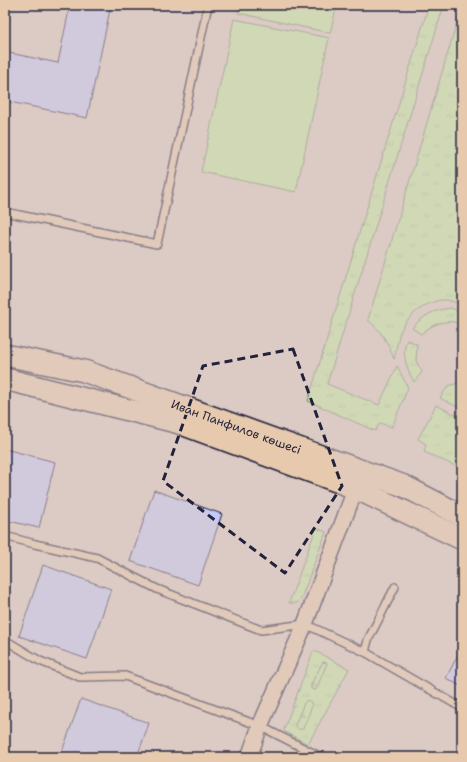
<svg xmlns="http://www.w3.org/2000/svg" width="467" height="762" viewBox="0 0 467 762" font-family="'Shantell Sans',sans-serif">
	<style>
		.grass { fill: url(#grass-tufts); stroke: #728670 }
		.forest { fill: url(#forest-firs); stroke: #728670 }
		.park { fill: #c1e9a4; stroke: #728670 }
		.building { fill: #c3c9fb; stroke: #22223b }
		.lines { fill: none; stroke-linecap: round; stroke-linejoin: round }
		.lane-casing { stroke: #22223b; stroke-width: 10 }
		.street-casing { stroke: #22223b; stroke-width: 18 }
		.secondary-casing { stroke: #22223b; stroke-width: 24 }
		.lane { stroke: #e7caae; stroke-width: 7 }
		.street { stroke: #e7caae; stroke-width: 15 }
		.secondary { stroke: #e7caae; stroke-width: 21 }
		.marked { fill: none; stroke: #22223b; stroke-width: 3; stroke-dasharray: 8 5; stroke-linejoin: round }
		.labels { text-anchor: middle; stroke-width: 3.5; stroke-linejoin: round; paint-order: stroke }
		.street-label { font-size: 12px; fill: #22223b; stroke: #e7caae }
	</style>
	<defs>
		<pattern id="grass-tufts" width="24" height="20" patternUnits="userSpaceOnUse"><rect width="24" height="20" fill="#c1e9a4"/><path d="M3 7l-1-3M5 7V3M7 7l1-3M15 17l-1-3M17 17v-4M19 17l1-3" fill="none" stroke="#a6c88e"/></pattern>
		<pattern id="forest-firs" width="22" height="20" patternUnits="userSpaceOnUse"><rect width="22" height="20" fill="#c1e9a4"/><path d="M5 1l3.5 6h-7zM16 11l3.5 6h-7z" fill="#a6c88e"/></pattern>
	</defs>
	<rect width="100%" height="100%" fill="#dccac5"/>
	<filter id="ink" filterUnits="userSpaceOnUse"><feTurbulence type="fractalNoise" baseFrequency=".025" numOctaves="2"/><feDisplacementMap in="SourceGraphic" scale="8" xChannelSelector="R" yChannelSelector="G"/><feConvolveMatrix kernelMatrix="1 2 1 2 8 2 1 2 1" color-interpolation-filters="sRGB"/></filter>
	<g filter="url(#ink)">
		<g class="grass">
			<path d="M429,5H444L327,384L379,405L397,366L408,388L392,427L380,423L375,431L308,401Z"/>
			<path d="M461,9L462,11V304C457,303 452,301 447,300C429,298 407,316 400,332C398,338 396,351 394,359C388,343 382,331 368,320Z"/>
			<path d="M451,308L462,313V318L460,323C444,319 433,324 421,334L412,328C424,315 433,310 451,308Z"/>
			<path d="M407,340L417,344L416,361L422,372L414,382C407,369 401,354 407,340Z"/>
			<path d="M462,382V409L440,398L448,386Z"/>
			<path d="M436,405L462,418V469L424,452L426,444L418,439Z"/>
			<path d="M316,528L326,532L301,599L297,603H289Z"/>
			<path d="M315,651L349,669L308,744L285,732L284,729L313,652Z"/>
		</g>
		<g class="forest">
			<path d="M323,662L327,663L316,690L311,689V684Z"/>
			<path d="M307,700L311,702L312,706L303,729C299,730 297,729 295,725L304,703Z"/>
		</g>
		<g class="park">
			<path d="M240,5H337L330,33L238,13Z"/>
			<path d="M234,19L329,38L296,192L201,172Z"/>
		</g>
		<g class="building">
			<path d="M70,5H111L87,118L5,101V52L58,63Z"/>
			<path d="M5,449L55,462L39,528L5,520Z"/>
			<path d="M154,490L222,514L198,585L130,561Z"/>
			<path d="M43,565L111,589L87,659L19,636Z"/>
			<path d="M462,647V687L446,678Z"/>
			<path d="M81,699L149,723L137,757H60Z"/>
		</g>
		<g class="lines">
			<defs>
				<g id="lane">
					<path d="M5,212L157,244L208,5"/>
					<path d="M5,536L35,544L97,558L157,589L261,630L305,624L365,652L462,708"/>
					<path d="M5,640L40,661L80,677L125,676L260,726L321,757"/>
					<path d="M365,652L368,640L395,587"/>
				</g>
				<path id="street" d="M249,757L260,726L305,624L359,479"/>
				<g id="secondary">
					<path d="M5,355L84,371L404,486L462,516"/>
					<path d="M5,379L176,422L355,488L462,539"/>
				</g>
			</defs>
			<use href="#lane" class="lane-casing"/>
			<use href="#street" class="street-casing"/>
			<use href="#secondary" class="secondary-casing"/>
			<use href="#lane" class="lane"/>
			<use href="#street" class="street"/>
			<use href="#secondary" class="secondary"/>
		</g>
	</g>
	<path d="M0 0H467V762H0ZM293,349L342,486L285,573L163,481L203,366Z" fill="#dccac5" fill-opacity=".55" fill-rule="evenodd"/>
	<path class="marked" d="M293,349L342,486L285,573L163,481L203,366Z"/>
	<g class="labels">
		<g class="street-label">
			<text transform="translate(236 427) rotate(20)" y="4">Иван Панфилов көшесі</text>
		</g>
	</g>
	<rect width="467" height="762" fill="none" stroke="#e7caae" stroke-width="20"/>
	<rect x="10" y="10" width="447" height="742" fill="none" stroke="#22223b" stroke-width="1.5" filter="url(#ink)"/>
</svg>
